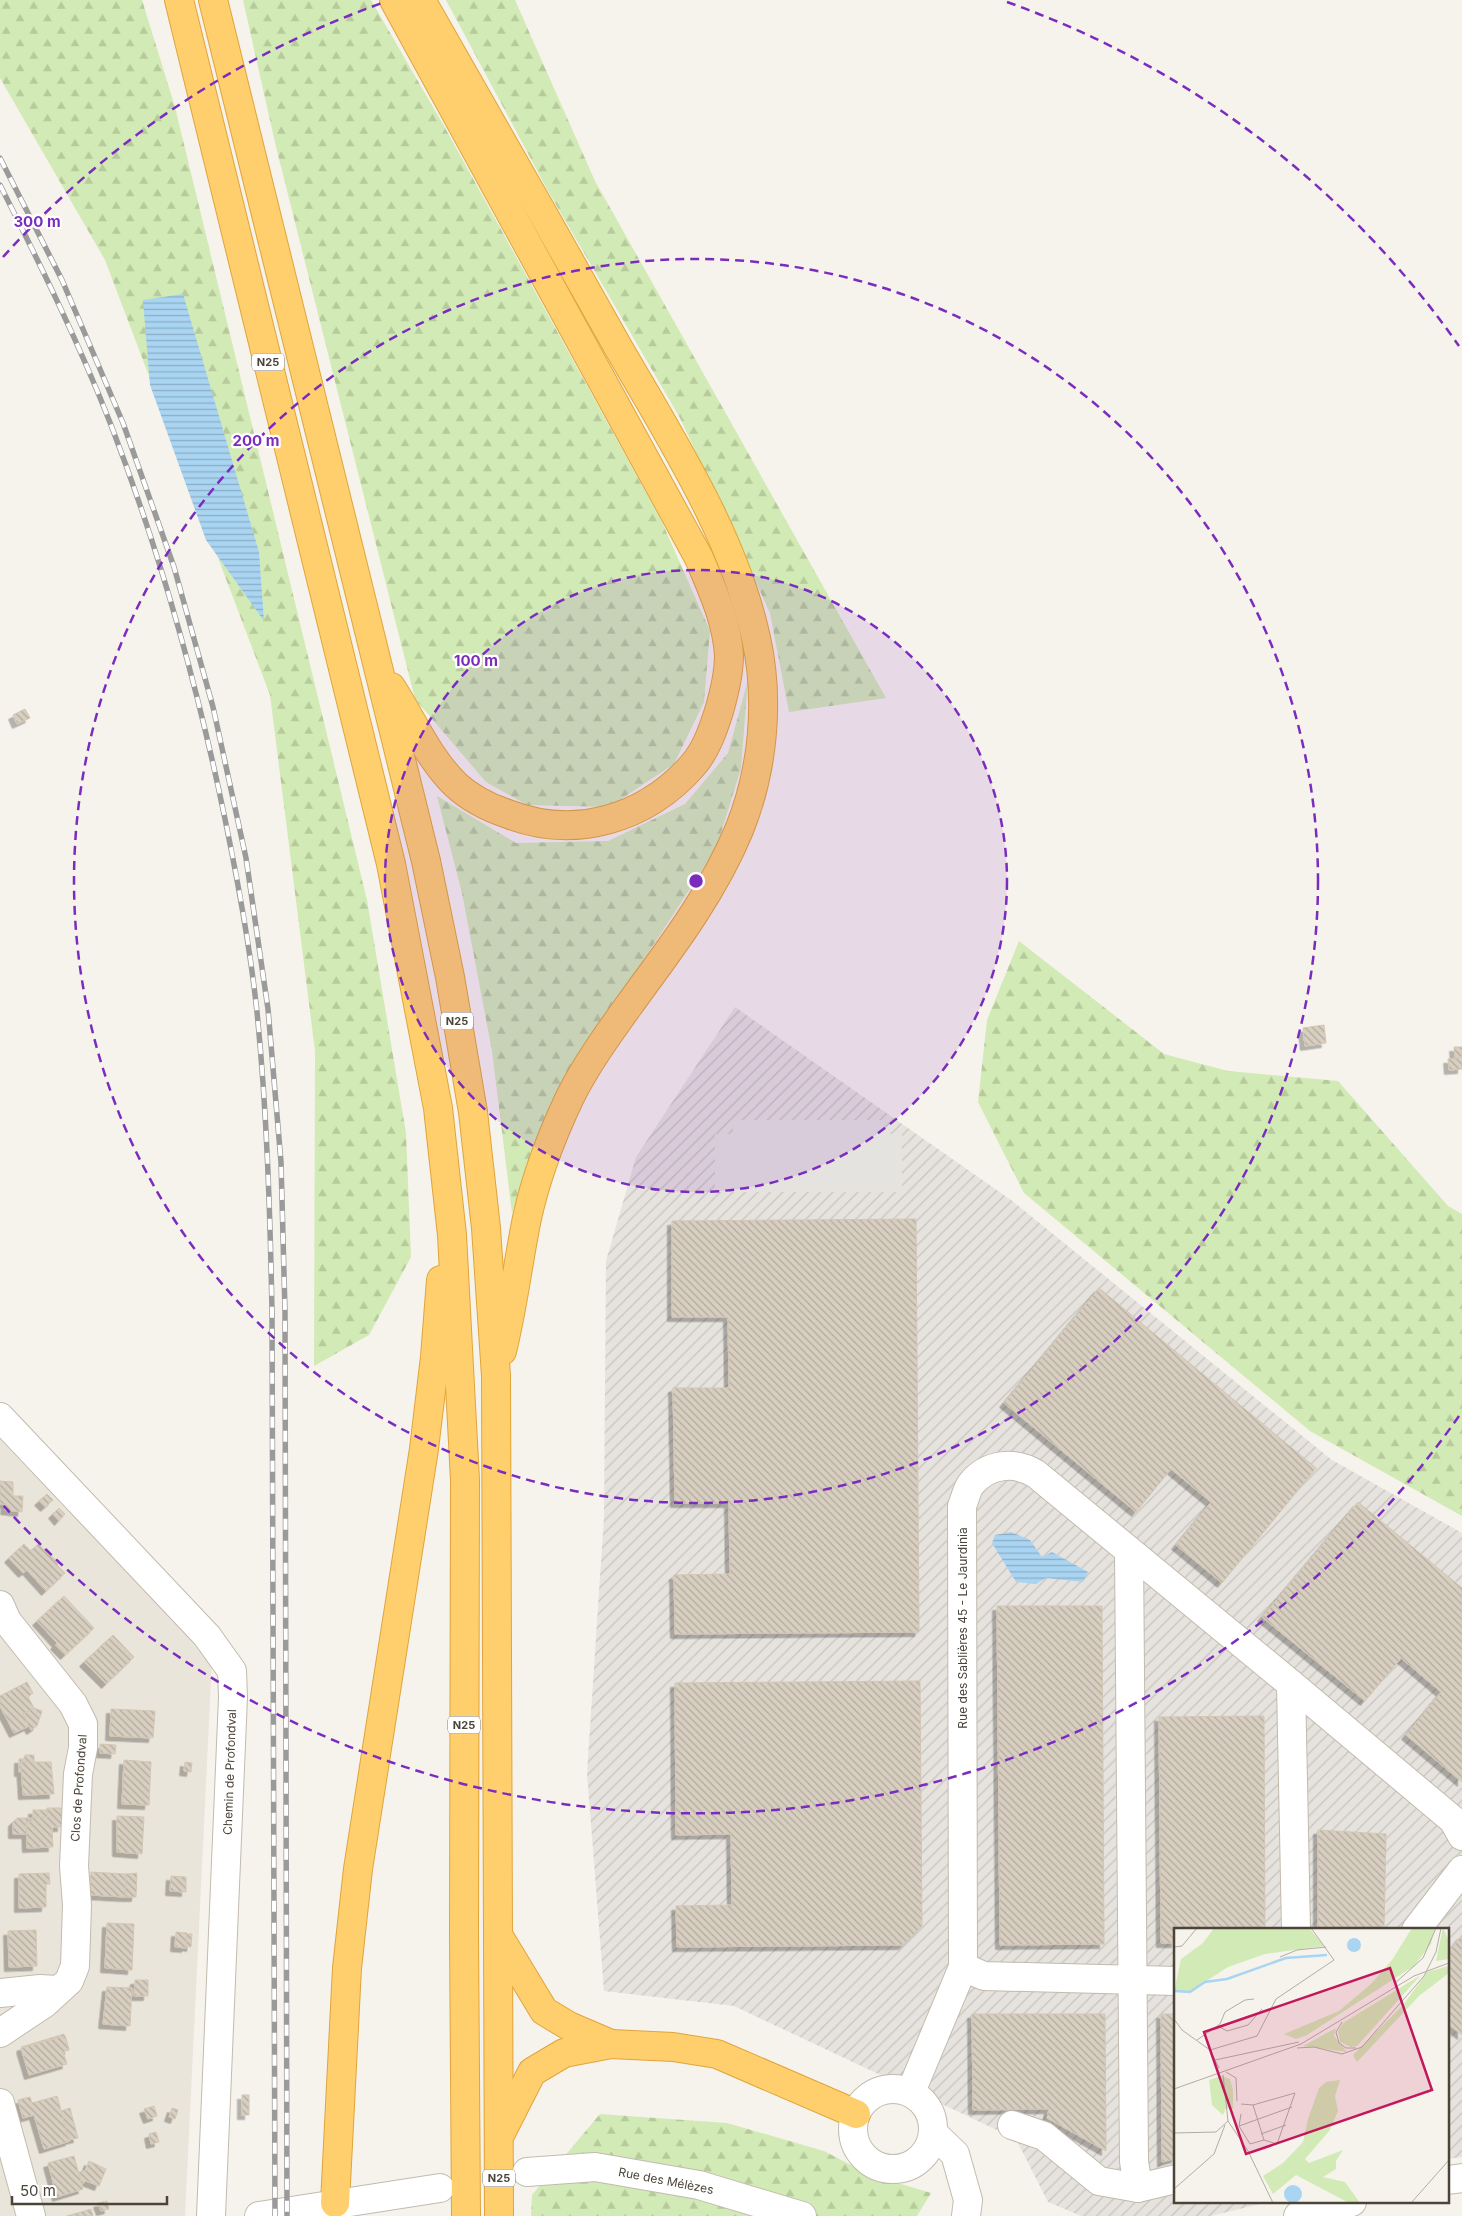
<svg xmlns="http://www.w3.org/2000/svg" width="1462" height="2216" viewBox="0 0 1462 2216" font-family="Inter,sans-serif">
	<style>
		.residential { fill: #eae5da }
		.industrial { fill: url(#industrial-furrows) }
		.forest { fill: url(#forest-firs) }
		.parking { fill: #e5e3e0 }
		.water { fill: url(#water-rules) }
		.building { fill: url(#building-back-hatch); stroke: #d3c7b4; filter: url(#shadow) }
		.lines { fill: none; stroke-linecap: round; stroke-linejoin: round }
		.minor-casing { stroke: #c2bbae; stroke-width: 30 }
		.highway-casing { stroke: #e0a43c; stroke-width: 30 }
		.minor { stroke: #fff; stroke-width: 28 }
		.highway { stroke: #ffcf6e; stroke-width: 28 }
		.rail-casing { stroke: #9a9a9a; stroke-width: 5.5 }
		.rail { stroke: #fff; stroke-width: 4; stroke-dasharray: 11; stroke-linecap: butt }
		.ring { fill: none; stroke: #7b2cbf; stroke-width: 2.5; stroke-dasharray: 9 6 }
		.labels { text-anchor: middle; stroke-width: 4.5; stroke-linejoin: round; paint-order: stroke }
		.shield { fill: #fff; stroke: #817c74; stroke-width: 1 }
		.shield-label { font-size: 11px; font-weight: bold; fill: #4b4439 }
		.street-label { font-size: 12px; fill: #4b4439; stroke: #fff }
		.inset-river { fill: none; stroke: #a9d4f2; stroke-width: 2.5 }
		.inset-road { fill: none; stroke: #b2ada4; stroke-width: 1 }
		.view { fill: #c2185b; fill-opacity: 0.15; stroke: #c2185b; stroke-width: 2.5 }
		.inset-edge { fill: none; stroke: #4b4439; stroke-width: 2.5 }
		.centre { fill: #7b2cbf; stroke: #fff; stroke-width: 2.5 }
		.ring-label { font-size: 15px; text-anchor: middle; font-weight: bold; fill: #7b2cbf; stroke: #fff; stroke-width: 4.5; stroke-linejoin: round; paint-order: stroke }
	</style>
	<defs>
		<pattern id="industrial-furrows" width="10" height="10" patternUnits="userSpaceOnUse" patternTransform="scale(1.25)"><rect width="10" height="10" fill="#e6e2dd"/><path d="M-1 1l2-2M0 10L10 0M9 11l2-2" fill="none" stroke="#c7c3be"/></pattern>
		<pattern id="forest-firs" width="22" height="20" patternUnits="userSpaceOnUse" patternTransform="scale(1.25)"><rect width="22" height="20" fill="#d2eab5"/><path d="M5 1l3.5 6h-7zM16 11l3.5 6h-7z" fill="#b6ca9c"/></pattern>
		<pattern id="water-rules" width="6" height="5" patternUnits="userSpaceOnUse" patternTransform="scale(1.25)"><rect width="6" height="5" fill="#a9d4f2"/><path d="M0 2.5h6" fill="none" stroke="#8caec5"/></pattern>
		<pattern id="building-back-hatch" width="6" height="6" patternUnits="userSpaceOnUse" patternTransform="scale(1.25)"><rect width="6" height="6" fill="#d8cfc1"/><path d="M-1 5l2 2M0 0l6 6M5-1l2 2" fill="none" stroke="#b1aa9e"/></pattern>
		<filter id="shadow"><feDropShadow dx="-4.5" dy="4.5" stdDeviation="0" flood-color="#0004"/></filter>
	</defs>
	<rect width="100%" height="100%" fill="#f6f3ec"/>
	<path class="residential" d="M0,1435L212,1660L185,2216H0Z"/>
	<path class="industrial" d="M735,1007L1011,1200L1332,1460L1462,1533V2157L1448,2159V1930H1176V2202H1268L1211,2216H1081L1048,2202L1016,2139L734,2006L604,1991L587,1773L604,1517L606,1261L636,1157Z"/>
	<g class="forest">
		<path d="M0,0H142L175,107L367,900L406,1133L411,1257L369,1335L314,1366L315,1051L270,695L105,260L0,78Z"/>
		<path d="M243,0H371L444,126L661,520L710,631L704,702L674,764L609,807L527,805L486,782L415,699L276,147Z"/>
		<path d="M446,0H515L595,181L886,698L789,712L770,613L680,418L548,191Z"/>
		<path d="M748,680L741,768L716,849L584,1051L543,1123L512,1213L492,1051L462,893L437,796L516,843L608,841L685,804L728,753Z"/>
		<path d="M1019,941L1164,1054L1228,1071L1338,1081L1448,1206L1462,1214V1516L1310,1431L1024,1193L978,1102L987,1020Z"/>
		<path d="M600,2114L727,2123L824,2151L868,2174L931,2193L917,2216H531L532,2195Z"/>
	</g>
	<path class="parking" d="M733,1120H885V1134H902V1192H715V1134H733Z"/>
	<g class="water">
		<path d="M183,294L259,552L264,621L206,540L150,385L143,300Z"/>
		<path d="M1011,1532L1030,1540L1042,1557L1052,1552L1088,1572L1083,1582L1046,1578L1036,1584L1016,1582L992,1543L995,1535Z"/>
	</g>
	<g class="building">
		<path d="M25,709L30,718L17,724L13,715Z"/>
		<path d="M1324,1025L1326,1043L1305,1046L1303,1028Z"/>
		<path d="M1454,1047H1462V1057L1455,1058Z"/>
		<path d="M1462,1058V1069L1449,1070L1448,1059Z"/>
		<path d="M916,1219L919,1632L675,1634L674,1575L730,1574L729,1503H675L673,1388H729L728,1317H672V1221Z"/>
		<path d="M1099,1288L1316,1468L1222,1583L1176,1545L1211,1502L1171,1469L1136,1512L1004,1403Z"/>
		<path d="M0,1481L13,1482V1496H23L22,1512L5,1510L6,1504H0Z"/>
		<path d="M47,1494L53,1500L45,1507L39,1501Z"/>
		<path d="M1358,1502L1462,1588V1782L1406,1735L1441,1692L1401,1658L1365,1701L1262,1617Z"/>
		<path d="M59,1508L65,1514L59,1521L53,1514Z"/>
		<path d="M24,1544L31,1551L38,1544L59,1563L57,1565L65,1573L46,1591L27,1570L23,1573L9,1558Z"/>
		<path d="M64,1596L94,1628L65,1655L55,1645L57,1643L37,1621Z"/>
		<path d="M997,1606H1102L1104,1944L1000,1945Z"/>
		<path d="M113,1635L134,1657L106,1684L84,1662Z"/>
		<path d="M920,1681L922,1926L903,1945L677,1947L676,1906L732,1905L731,1834L676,1835L675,1683Z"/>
		<path d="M27,1682L33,1693L28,1697L34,1708L23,1714L29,1726L14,1733L0,1706V1696Z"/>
		<path d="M34,1708L42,1711L37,1726L31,1730L23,1714Z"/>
		<path d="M111,1709L155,1711L153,1738L110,1736Z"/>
		<path d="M1264,1716L1265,1930H1176V1943H1161L1159,1717Z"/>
		<path d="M100,1744L116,1745L115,1754L100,1753Z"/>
		<path d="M25,1755H34V1762H21V1772H19V1759H24Z"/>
		<path d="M124,1760L151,1762L149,1805L122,1804Z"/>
		<path d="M21,1762H51L54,1794L23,1795Z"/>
		<path d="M185,1762L192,1763L191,1772L184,1771Z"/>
		<path d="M47,1808H61L62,1827H54L52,1829L53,1847L27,1848L26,1822H32V1817H47Z"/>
		<rect x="33" y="1810" width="14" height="7"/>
		<path d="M117,1816L144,1817L142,1854L117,1852Z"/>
		<path d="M17,1818H30V1821L26,1822V1834H13V1822Z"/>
		<path d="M1318,1830L1386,1834L1384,1930H1318Z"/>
		<path d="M91,1872L126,1874L125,1897L90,1895Z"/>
		<path d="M49,1873L50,1884H46V1907L19,1908V1874Z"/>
		<path d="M137,1873L136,1897H125L126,1874Z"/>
		<path d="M171,1876L186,1877V1892L170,1891Z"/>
		<path d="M107,1923L134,1924L132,1970L105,1968Z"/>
		<path d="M36,1930L37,1966L9,1967L8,1931Z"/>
		<path d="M176,1932L187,1933L186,1948L175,1947Z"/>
		<path d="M187,1934H192L191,1947L186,1946Z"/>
		<path d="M1462,1935V2035L1448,2024V1952Z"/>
		<path d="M135,1980H148V1996H134Z"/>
		<path d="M107,1987L132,1988L130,2026L103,2024Z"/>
		<path d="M972,2014H1105L1106,2151L1047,2118L1049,2109L973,2110Z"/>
		<path d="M1161,2014H1176V2158L1162,2162Z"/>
		<path d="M64,2034L69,2050L65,2036L21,2047Z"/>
		<path d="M65,2036L69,2050L63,2052L67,2064L29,2075L21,2048Z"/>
		<rect x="242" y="2095" width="7" height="20"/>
		<path d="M57,2096L70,2141L44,2149L34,2115L23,2118L18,2100L30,2097L32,2103Z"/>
		<path d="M154,2106L157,2116L148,2119L144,2109Z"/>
		<path d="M70,2108L78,2138L69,2140L61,2111Z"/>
		<path d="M172,2108L178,2110L175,2119L169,2117Z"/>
		<path d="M156,2132L159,2142L151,2144L149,2134Z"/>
		<path d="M74,2156L83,2189L57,2197L48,2163Z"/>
		<path d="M89,2161L106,2169L99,2186L86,2181L82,2185L79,2172L85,2171Z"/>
		<path d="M107,2201L109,2209L101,2211L98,2203Z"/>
		<path d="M91,2209L93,2216H67Z"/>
	</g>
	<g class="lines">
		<defs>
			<g id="minor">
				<path d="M0,1417L207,1636L232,1671L233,1697L211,2216"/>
				<path d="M1129,1551L1134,2161L1138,2188"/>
				<path d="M0,1605L7,1621L73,1704L83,1724V1748L78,1774L74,1866L77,1905L75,1966L69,1981L45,2003L0,2033"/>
				<path d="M1291,1684L1296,1930"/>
				<path d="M1416,1930L1462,1870"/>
				<path d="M963,1967L984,1976L1176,1981"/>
				<path d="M0,1993L40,1989L57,1990"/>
				<circle cx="893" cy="2129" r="40"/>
				<path d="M908,2091L915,2082L963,1967L962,1506C965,1499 967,1489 971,1484C988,1463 1015,1461 1036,1474L1291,1684L1453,1820L1462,1836"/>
				<path d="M0,2103L31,2216"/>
				<path d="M1012,2125L1044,2136L1099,2181L1138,2188L1176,2179"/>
				<path d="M934,2134L955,2154L968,2200L966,2216"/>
				<path d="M527,2172L595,2167L699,2185L802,2216"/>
				<path d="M1448,2180L1462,2178"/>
				<path d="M259,2216L440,2188"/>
				<path d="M1298,2216L1352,2202"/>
			</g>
			<g id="highway">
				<path d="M179,0L391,864L438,1108L452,1235L465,1480L464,1933L466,2216"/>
				<path d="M213,0L426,861L450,977L473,1112L486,1228L496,1376L499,2216"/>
				<path d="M421,0C487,115 553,231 618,347C670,437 734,536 756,638C770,701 763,771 739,830C715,888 677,940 640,990C615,1025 589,1059 570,1097C552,1135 536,1177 527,1218C518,1262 513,1307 502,1351"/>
				<path d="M391,687C412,719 428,758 456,785C470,798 490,808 508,814C575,840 646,819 693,765C706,750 713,730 719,711C724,694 729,673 729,655C727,621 712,589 699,558L394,0"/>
				<path d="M498,1935L544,2011L569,2026L611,2044"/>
				<path d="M501,2133L532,2072L564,2053L611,2044L673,2047L717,2054L856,2114"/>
				<path d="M335,2203L347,1968L358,1869L424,1449L435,1357L441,1280"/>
			</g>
		</defs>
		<use href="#minor" class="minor-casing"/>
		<use href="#highway" class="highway-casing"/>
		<use href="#minor" class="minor"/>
		<use href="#highway" class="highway"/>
		<defs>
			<g id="rail">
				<path d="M0,158L62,280L123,423L174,567L213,707L246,858L268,1009L281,1162L285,1311L287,2216"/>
				<path d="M0,185C40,264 79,343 111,425C156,542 191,663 218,786C234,860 249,936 257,1012C267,1112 270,1211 272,1311L275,2216"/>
			</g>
		</defs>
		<use href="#rail" class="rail-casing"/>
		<use href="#rail" class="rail"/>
	</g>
	<circle cx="696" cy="881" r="311" fill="#7b2cbf" fill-opacity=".12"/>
	<g class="ring">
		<circle cx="696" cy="881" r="311"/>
		<circle cx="696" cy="881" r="622"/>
		<path d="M1459 1416A932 932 0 0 1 3 1505M3 257A932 932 0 0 1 385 2M1007 2A932 932 0 0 1 1459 346"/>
	</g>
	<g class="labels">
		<g class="shield">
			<rect x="252" y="353.5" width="32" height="17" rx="4"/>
			<rect x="441" y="1012.5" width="32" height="17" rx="4"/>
			<rect x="448" y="1716.5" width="32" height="17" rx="4"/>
			<rect x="483" y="2169.5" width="32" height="17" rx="4"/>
		</g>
		<g class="shield-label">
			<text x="268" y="366">N25</text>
			<text x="457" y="1025">N25</text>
			<text x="464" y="1729">N25</text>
			<text x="499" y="2182">N25</text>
		</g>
		<g class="street-label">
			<text transform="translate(963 1628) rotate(-90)" y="4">Rue des Sablières 45 - Le Jaurdinia</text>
			<text transform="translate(230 1772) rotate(-88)" y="4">Chemin de Profondval</text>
			<text transform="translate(79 1788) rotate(-86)" y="4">Clos de Profondval</text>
			<text transform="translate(666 2181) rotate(11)" y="4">Rue des Mélèzes</text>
		</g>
	</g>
	<g transform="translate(1174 1928)">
		<rect width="275" height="275" fill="#f6f3ec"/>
		<path d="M40,0H135L150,18L91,26L54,39L17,63L0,64L7,31L29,15ZM238,0H261L257,16L240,38L133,107L122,111L110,106L165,83L197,56L218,32ZM269,0L275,13V31L262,33ZM275,38V45L245,68L183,134L179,127L230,76L253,44ZM247,47L183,118L177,119L166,114L164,103L169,95ZM162,100L160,108L173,124L129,118ZM47,148L56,151L59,162V181L52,180L49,187L38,177L35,152ZM166,152L161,168L164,183L156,202L131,231L135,235L169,222L162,233V241L149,249L171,254L186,275H175L122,247L99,266L89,248L109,235L129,214L134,191L145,160L152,154Z" fill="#d2eab5"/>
		<path d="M173 17a7 7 0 1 1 14 0a7 7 0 1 1-14 0ZM110 266a9 9 0 1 1 18 0a9 9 0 1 1-18 0Z" fill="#a9d4f2"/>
		<path class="inset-river" d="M0,63L16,64L31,54L53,51L112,30L153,27"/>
		<path class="inset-road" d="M0,19L8,18L23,0M106,29L123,22L152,19M220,56L249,30L262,0M0,91L8,102L36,122L45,140M168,94L162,104L165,115L172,120H182M44,98L53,103L74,97L88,81M23,112L46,96L51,84L71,72L80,71M123,120L140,119L168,126L188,119L250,48L262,24L267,0M36,122L83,108L102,71L160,32L137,0M41,132L125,114M52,144L62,150L63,173M49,147L54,193L74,223L99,275M0,161L127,116L240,48L275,35M67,176L79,177L121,165L103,216L90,212L79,177M67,186L65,198L76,216L90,212M65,198L118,179M0,205L42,204L54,193M87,206L112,197M0,261L40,226L51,197M237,275L275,232"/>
		<path class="view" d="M216,40L258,162L72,226L30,104Z"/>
		<rect width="275" height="275" class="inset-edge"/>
	</g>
	<circle cx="696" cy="881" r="8" class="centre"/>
	<g class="ring-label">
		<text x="37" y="227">300 m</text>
		<text x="256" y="446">200 m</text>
		<text x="476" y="666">100 m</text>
	</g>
	<path d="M12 2196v8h155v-8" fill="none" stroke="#4b4439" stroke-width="2.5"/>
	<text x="20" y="2196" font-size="15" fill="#4b4439" stroke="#ffffff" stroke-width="4" paint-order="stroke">50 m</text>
</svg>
